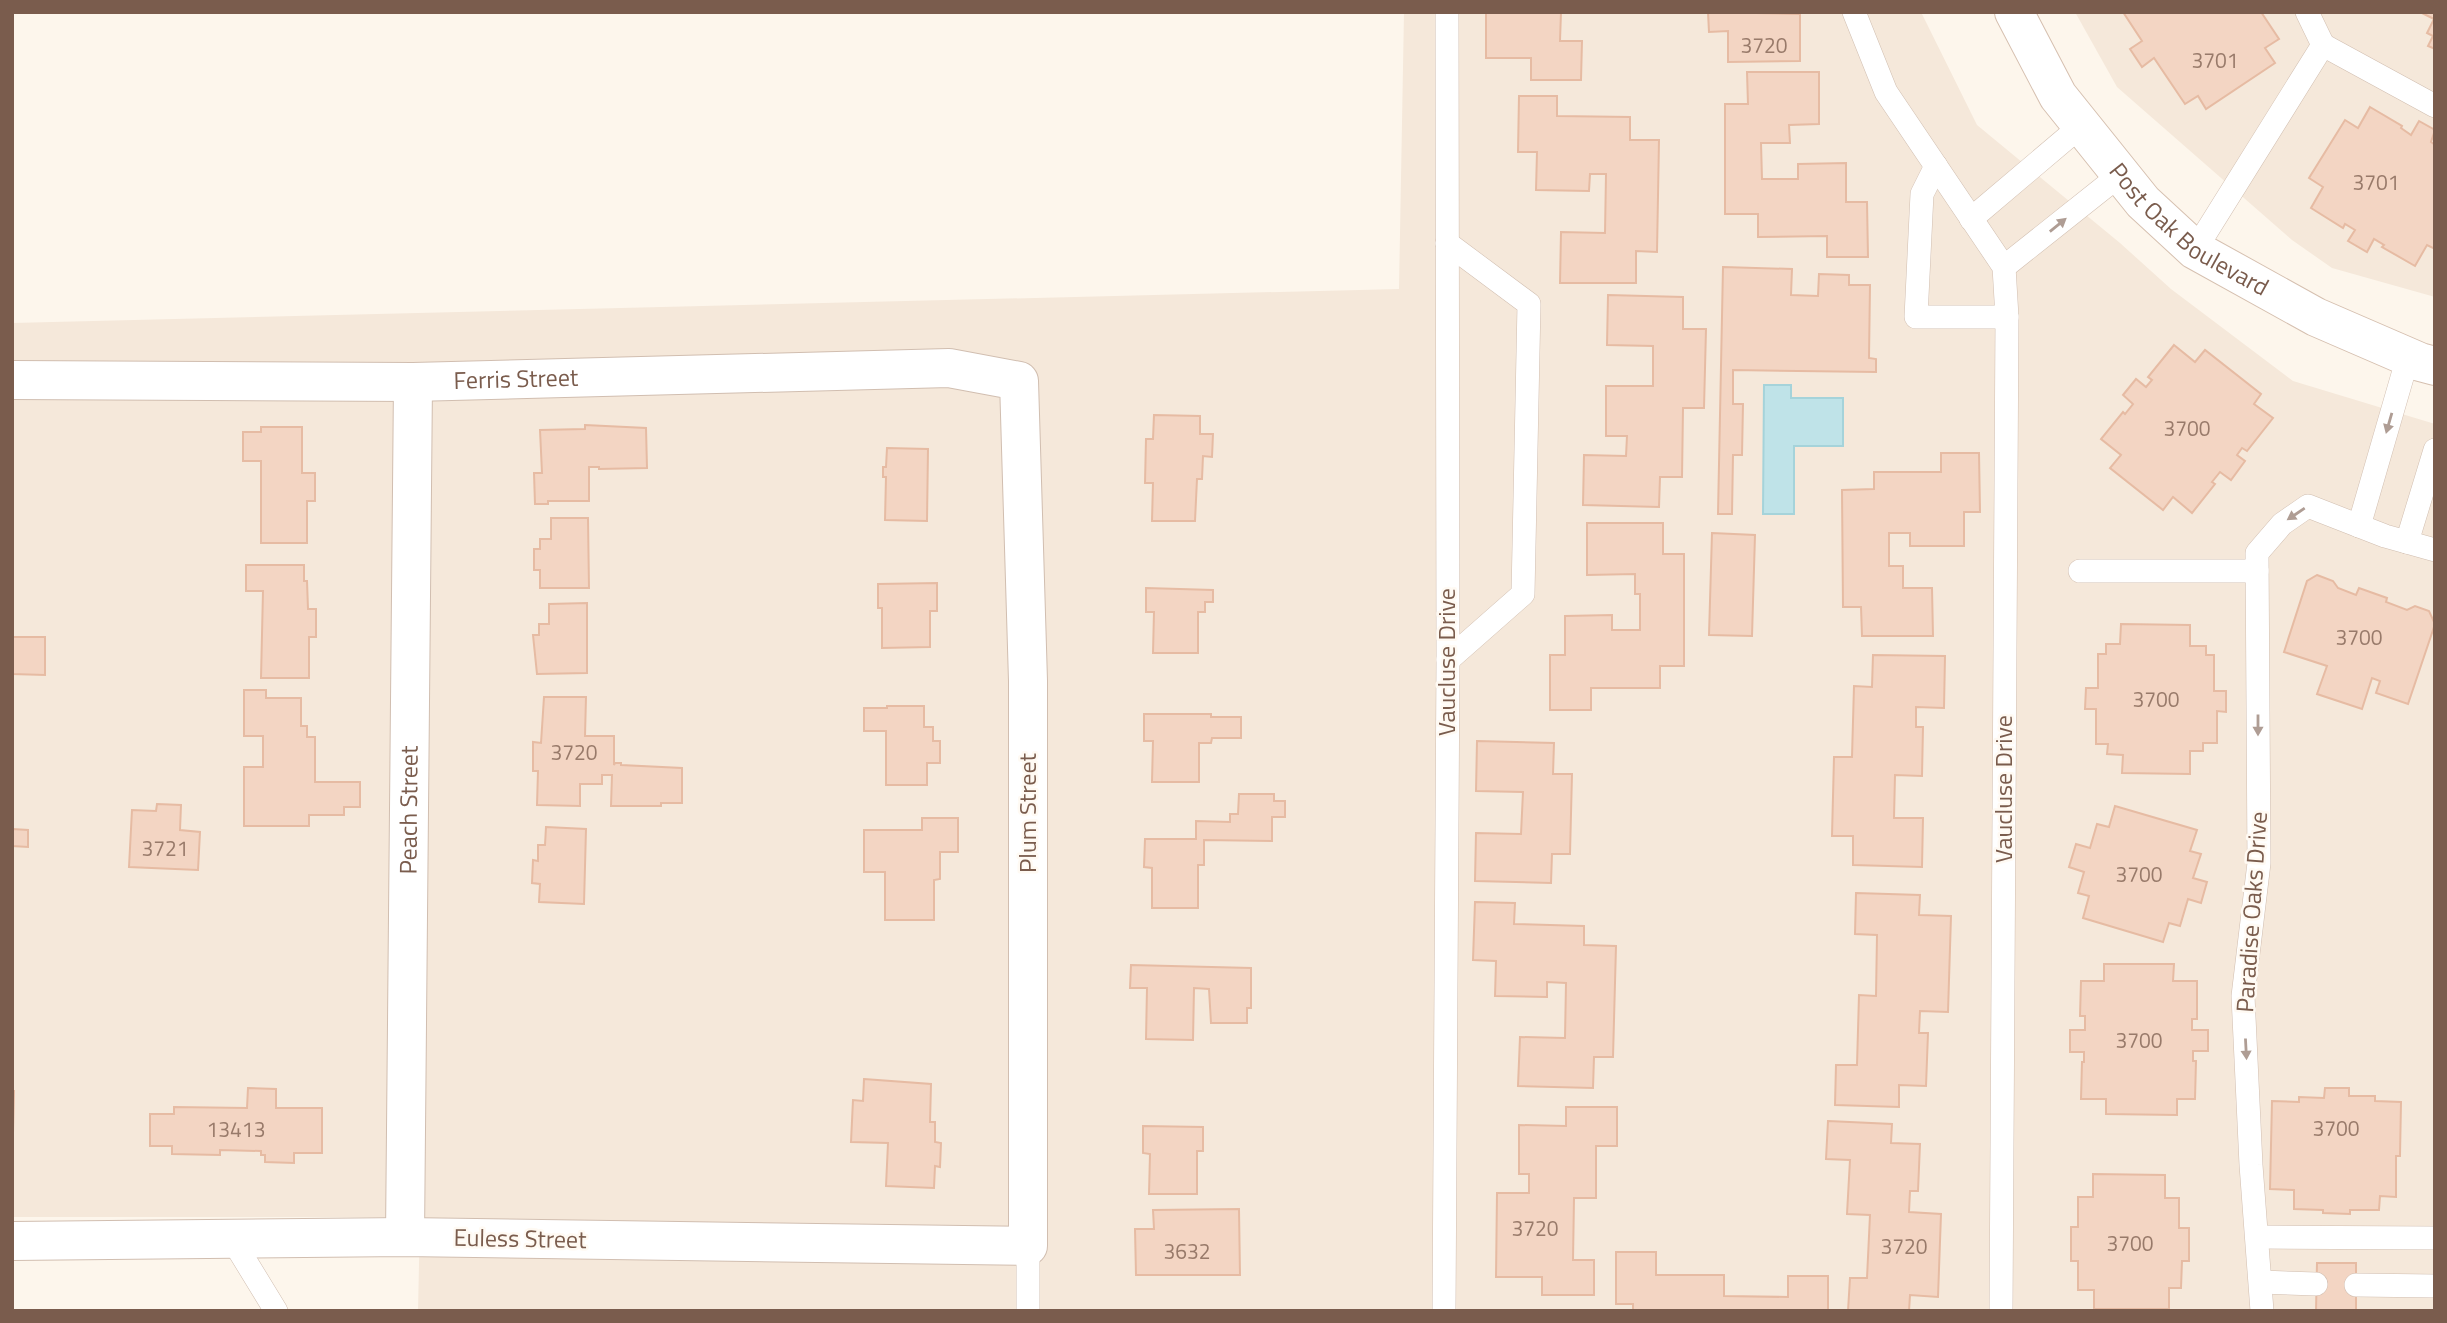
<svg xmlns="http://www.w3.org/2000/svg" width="2447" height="1323" viewBox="0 0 2447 1323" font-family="'Titillium Web',sans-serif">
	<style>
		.residential { fill: #f5e8da }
		.water { fill: #bfe3e8; stroke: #a5d3da; stroke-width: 2 }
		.building { fill: #f3d5c3; stroke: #e6bba3; stroke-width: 2 }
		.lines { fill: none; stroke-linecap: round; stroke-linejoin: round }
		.lane-casing { stroke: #d1beb0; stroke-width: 24 }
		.street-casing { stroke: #d1beb0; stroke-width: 40 }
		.secondary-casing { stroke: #d6c0b0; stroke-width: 40 }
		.lane { stroke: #fff; stroke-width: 23 }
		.street { stroke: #fff; stroke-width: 38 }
		.secondary { stroke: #fff; stroke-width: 38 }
		.oneway { fill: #af9d94 }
		.labels { text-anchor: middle; stroke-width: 5; stroke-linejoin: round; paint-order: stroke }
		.number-label { font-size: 21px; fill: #987a6a }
		.street-label { font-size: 24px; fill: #7a5c4d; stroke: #fffaf3 }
	</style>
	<rect width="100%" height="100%" fill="#fdf6ec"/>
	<g class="residential">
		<path d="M1404,12H1921L1977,125L2120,243L2171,289L2293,381L2435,424V1311H418L420,1217H12V323L1399,289Z"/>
		<path d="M2075,12H2435V297L2332,268L2292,240L2117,87Z"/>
	</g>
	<path class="water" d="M1764,385H1791V398H1843V446H1794V514H1763Z"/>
	<g class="building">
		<path d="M1486,12H1561L1560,41H1582L1581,80H1531V58H1486Z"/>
		<path d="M1708,12L1800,14V61L1728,62V31L1709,32Z"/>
		<path d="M2123,12H2261L2279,39L2265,48L2275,63L2206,109L2198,96L2185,104L2154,58L2142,67L2130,49L2142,41Z"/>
		<path d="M2420,12H2435V49L2428,46L2433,36L2427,33L2434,19Z"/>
		<path d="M1747,72H1819V124L1789,125L1790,143H1761L1762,179H1798V164L1846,163V202H1867L1868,257H1827V236L1758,237V214H1725V104H1748Z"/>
		<path d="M1519,96H1557V116L1630,117V140H1659L1657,252L1636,251V283H1560L1561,232L1605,233L1606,174H1590L1589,191L1536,190L1537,152H1518Z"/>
		<path d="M2370,107L2402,126L2401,128L2411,135L2419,121L2435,130L2431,142L2435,145V249L2427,245L2415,266L2382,247L2384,245L2374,239L2367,252L2348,241L2355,230L2345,224L2343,228L2311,208L2323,187L2309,178L2345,120L2358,128Z"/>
		<path d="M1723,267L1792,269L1791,295L1818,296L1819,274L1849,275V285H1870L1869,358L1876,359V372L1733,370V404H1743L1742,455H1733L1732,514H1718Z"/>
		<path d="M1608,295L1683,297V329H1706L1704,408H1683L1682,477H1660L1659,507L1583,505L1584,455L1626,456L1627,436H1606V386H1653V346L1607,345Z"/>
		<path d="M2174,345L2195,362L2205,350L2261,394L2254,404L2273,418L2247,451L2242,448L2237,455L2245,461L2231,480L2220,472L2212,482L2215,484L2192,513L2173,497L2163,510L2110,468L2121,455L2101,439L2123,412L2125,414L2133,404L2123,395L2136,379L2146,387L2152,380L2148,377Z"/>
		<path d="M1154,415L1200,416V434H1213L1212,457L1203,456L1202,479H1197L1195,521H1152L1153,483H1145L1146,439H1153Z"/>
		<path d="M585,425L646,428L647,468L599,469V467H589V501H548V504H535L534,473H542L540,430L585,429Z"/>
		<path d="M261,427H302V473H315V501H307V543H261V461H243V432H261Z"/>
		<rect x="12" y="439" width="1" height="77"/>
		<path d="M887,448L928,449L927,521L885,520L886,477H883V467H886Z"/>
		<path d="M1941,453H1979L1980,512H1964V546H1910V533H1889V566H1903V588H1932L1933,636H1862L1861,607H1843L1842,490L1874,489V472H1941Z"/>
		<path d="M551,518H588L589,588H540V570H534V549H540V539H551Z"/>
		<path d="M1587,523H1663V554H1684V666H1660V688H1591V710H1550V655H1565V616L1612,615V630H1640V594H1635V574L1587,575Z"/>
		<path d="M1712,533L1755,535L1752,636L1709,635Z"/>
		<path d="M246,565H304V581H307L308,609H316V637H309V678H261L263,591H246Z"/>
		<path d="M2317,575L2333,581L2338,588L2356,595L2359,588L2387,598L2386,602L2407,610L2415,606L2429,611L2435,624L2408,704L2376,693L2380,681L2372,678L2362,709L2317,694L2327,666L2284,652L2307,581Z"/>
		<path d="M937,583V611H930V647L882,648V608H878V584Z"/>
		<path d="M1146,588L1213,590V602H1205V612H1198V653H1153L1154,612H1146Z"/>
		<path d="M587,603V673L537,674L533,635H539V624H549V604Z"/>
		<path d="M2121,624L2190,625V646H2206V655H2214V691H2226V712L2217,711V743H2203V751H2190V774L2122,773L2123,755L2107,754L2108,744H2096V709H2085L2086,688H2098V654H2106V644H2120Z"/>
		<path d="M12,637H45V675L12,674Z"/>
		<path d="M1873,655L1945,656L1944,708L1916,707V727H1923L1922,776L1895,775L1894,818H1923L1922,867L1853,865V836H1832L1834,757H1852L1854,686L1872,687Z"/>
		<path d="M244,690H266V698H301V726H307V737H315V782H360V807H344V815H309V826H244V767H263V736H244Z"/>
		<path d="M544,697H586L585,736H614V765L615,763H621V765L682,768V803H661V806H611L612,775H602V784H580V806L537,805L538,771H533V742L541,743Z"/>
		<path d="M887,706H924V727H933V741H940V763H927V785H886V731H864V708H887Z"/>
		<path d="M1144,714H1211V717H1241V738H1212L1211,743H1199V782H1152L1153,741H1144Z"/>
		<path d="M1477,741L1554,743L1553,774H1572L1570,854H1552L1551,883L1475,881L1476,833L1521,834L1523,792L1476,791Z"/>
		<path d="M1239,794H1274V801H1285V817H1272V841L1204,840V865H1198V908H1152V868L1144,867L1145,839H1196V821L1230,822V814H1238Z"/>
		<path d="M157,804L181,805L180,830L200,832L198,870L129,867L132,810L156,811Z"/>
		<path d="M2115,806L2197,830L2190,851L2201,854L2193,878L2207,882L2201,903L2188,899L2180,926L2169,923L2163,942L2083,918L2089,896L2078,893L2084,872L2069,867L2076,844L2090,848L2097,824L2109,827Z"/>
		<path d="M922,818H958V852H940V879L934,880V920H885V872H864V830H922Z"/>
		<path d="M546,827L586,829L584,904L539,902L540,884L532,883L533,860L538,861V845H545Z"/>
		<path d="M12,829L28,830V847L12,846Z"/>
		<path d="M1856,893L1920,895L1919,915L1951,916L1948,1012L1920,1011L1919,1033H1928L1926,1086L1899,1085V1107L1835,1105L1836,1065H1857L1859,995L1876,996L1877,935L1855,934Z"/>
		<path d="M1475,902L1515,903L1514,924L1584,926V945L1616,946L1613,1057H1594L1593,1088L1518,1086L1520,1037L1565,1038L1566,983L1547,982V997L1495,996L1496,961L1473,960Z"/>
		<path d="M2104,964H2174L2173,981H2197V1019H2192V1030H2208V1051H2193V1061H2196L2195,1099H2177V1115L2106,1114V1099H2081L2082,1062H2084V1052H2070V1030H2085V1016H2080L2081,981H2104Z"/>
		<path d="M1131,965L1251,968V1008H1247V1023H1211L1209,989L1194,988L1193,1040L1146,1039L1147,988H1130Z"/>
		<path d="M864,1079L931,1084L930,1122H935V1142L941,1143L940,1167L935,1166L934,1188L886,1186L888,1143L851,1142L853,1100L863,1101Z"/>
		<path d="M248,1088L276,1089V1108H322V1153H294V1163L265,1162V1155H261V1151L220,1150V1155L172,1154V1146H150V1114H174V1107L247,1108Z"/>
		<path d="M2325,1088H2349V1096H2375V1101L2401,1102L2400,1156H2396V1197L2380,1196L2379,1210H2350V1214L2323,1213V1210L2294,1209V1190L2270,1189L2272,1101L2299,1102V1097L2324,1098Z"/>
		<path d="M12,1091H14L12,1175Z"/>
		<path d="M1566,1107H1617V1146H1596V1198H1574L1573,1260H1594V1295H1542V1277H1496L1497,1193H1529V1174H1519V1125L1566,1126Z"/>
		<path d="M1828,1121L1892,1124L1891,1143L1920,1144L1918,1191H1910L1909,1212L1941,1214L1938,1297L1910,1295L1909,1311H1848L1850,1278H1867L1870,1215L1847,1214L1850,1160L1826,1159Z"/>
		<path d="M1143,1126L1203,1127V1151H1197V1194H1149L1150,1154L1143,1153Z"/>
		<path d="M2093,1174L2165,1175V1198H2179V1228H2189V1261H2182L2181,1288H2169V1309H2094V1290H2078V1261H2071V1227H2078V1197H2093Z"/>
		<path d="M1239,1209L1240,1275H1136L1135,1229H1154L1153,1210Z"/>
		<path d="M1616,1252H1656V1275H1724V1296L1788,1297V1276H1828V1311H1633V1304H1616Z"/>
		<path d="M2317,1263H2356V1311H2316Z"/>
	</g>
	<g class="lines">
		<defs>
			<g id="lane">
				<path d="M1854,12L1886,92L2004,267L2007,317L2001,1311"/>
				<path d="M2323,45L2435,106"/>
				<path d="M1936,166L1922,194L1916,317H2007"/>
				<path d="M1971,219L2082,125"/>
				<path d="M1447,243L1529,304L1523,594L1448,660"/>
				<path d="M2195,250L2323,45L2307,12"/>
				<path d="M2004,267L2121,174"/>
				<path d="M2359,526L2408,357"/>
				<path d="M2407,542L2435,450"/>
				<path d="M2080,571H2257"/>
				<path d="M2258,1237L2435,1238"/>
				<path d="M232,1239L276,1311"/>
				<path d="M2261,1282L2316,1284"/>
				<path d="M2356,1285L2435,1286"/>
				<path d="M1028,1311V1246"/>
				<path d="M1444,1311L1448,660L1447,12"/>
				<path d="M2262,1311L2251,1165L2243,996L2259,863L2257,553L2282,524L2308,506L2385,536L2435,550"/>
			</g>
			<g id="street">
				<path id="s1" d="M12,380L413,382L949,368L1019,381L1028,681V1246L405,1237L12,1241"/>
				<path id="s2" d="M405,1237L413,382"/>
			</g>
			<g id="secondary">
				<path id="s3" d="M2014,12L2058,96L2143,202L2195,250L2316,317L2420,362L2435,366"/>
			</g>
		</defs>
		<use href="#lane" class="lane-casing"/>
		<use href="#street" class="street-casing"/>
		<use href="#secondary" class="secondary-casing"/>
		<use href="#lane" class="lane"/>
		<use href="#street" class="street"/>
		<use href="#secondary" class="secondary"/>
	</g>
	<defs><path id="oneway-solid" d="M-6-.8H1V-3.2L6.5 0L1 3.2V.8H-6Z" transform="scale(1.75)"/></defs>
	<g class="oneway">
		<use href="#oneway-solid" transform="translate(2058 225) rotate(-39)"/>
		<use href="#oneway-solid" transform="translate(2389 423) rotate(106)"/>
		<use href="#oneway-solid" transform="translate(2296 514) rotate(146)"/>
		<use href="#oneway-solid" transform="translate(2258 725) rotate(90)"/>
		<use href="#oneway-solid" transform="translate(2246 1049) rotate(87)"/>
	</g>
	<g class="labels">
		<g class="number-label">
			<text x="1764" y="53">3720</text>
			<text x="2215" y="68">3701</text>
			<text x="2376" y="190">3701</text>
			<text x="2187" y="436">3700</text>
			<text x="2359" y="645">3700</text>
			<text x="2156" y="707">3700</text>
			<text x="574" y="760">3720</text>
			<text x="165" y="856">3721</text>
			<text x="2139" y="882">3700</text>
			<text x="2139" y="1048">3700</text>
			<text x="2336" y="1136">3700</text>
			<text x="236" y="1137">13413</text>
			<text x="1535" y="1236">3720</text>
			<text x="2130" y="1251">3700</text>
			<text x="1904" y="1254">3720</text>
			<text x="1187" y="1259">3632</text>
		</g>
		<g class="street-label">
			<text dy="8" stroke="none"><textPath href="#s3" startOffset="284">Post Oak Boulevard</textPath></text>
			<text dy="8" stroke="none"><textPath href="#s1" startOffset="504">Ferris Street</textPath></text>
			<text transform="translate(1447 662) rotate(-90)" y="8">Vaucluse Drive</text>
			<text transform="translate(2004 789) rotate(-90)" y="8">Vaucluse Drive</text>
			<text dy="8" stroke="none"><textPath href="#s2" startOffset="427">Peach Street</textPath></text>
			<text transform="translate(1028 813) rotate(-90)" y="8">Plum Street</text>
			<text transform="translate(2252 912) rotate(-86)" y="8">Paradise Oaks Drive</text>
			<text transform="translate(520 1239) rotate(1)" y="8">Euless Street</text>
		</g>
	</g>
	<rect width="2447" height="1323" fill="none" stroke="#7a5c4d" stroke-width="28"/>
</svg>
